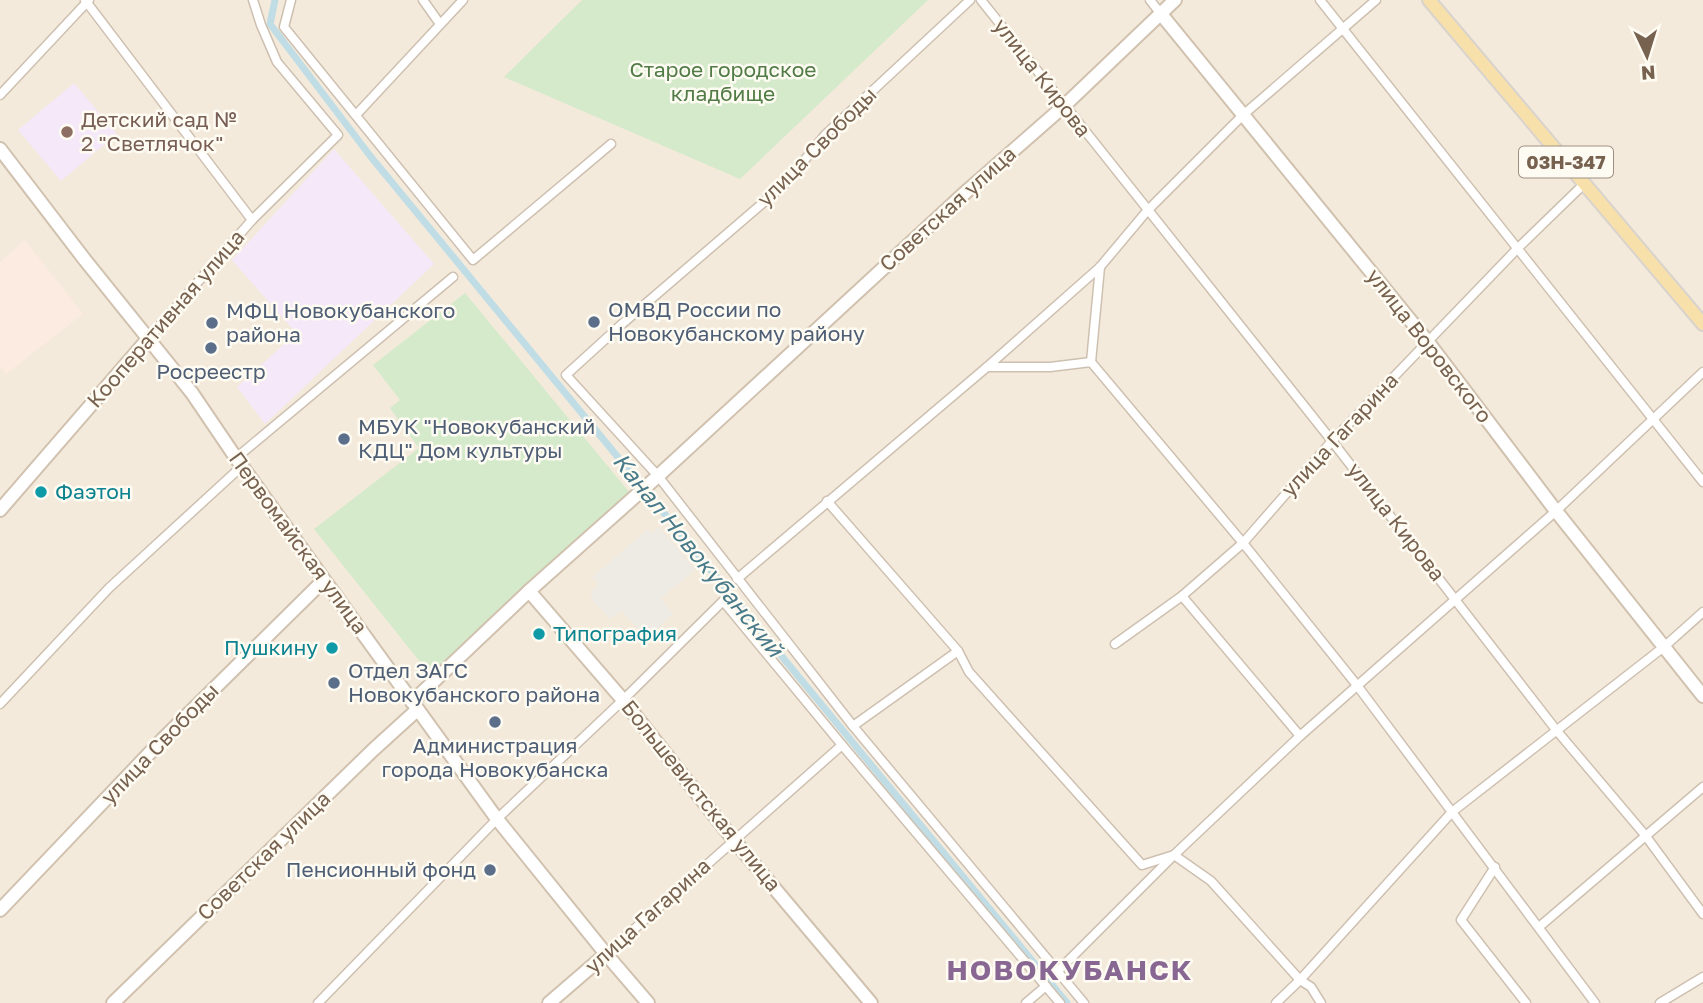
<svg xmlns="http://www.w3.org/2000/svg" width="1703" height="1003" viewBox="0 0 1703 1003" font-family="'Golos Text',sans-serif">
	<style>
		.residential { fill: #f4eadb }
		.commercial { fill: #fcebe1 }
		.industrial { fill: #eeeae4 }
		.education { fill: #f4e8f9 }
		.green { fill: #d4eaca }
		.lines { fill: none; stroke-linecap: round; stroke-linejoin: round }
		.canal { stroke: #c0dde6; stroke-width: 7 }
		.street-casing { stroke: #cec0b1; stroke-width: 11 }
		.secondary-casing { stroke: #d1c1af; stroke-width: 16 }
		.primary-casing { stroke: #d9d3ce; stroke-width: 16 }
		.street { stroke: #fff; stroke-width: 8 }
		.secondary { stroke: #fff; stroke-width: 12 }
		.primary { stroke: #f7e0a9; stroke-width: 12 }
		.education-dot { fill: #8d6e63; stroke: #fefbf3; stroke-width: 2.5 }
		.service-dot { fill: #5c6f8a; stroke: #fefbf3; stroke-width: 2.5 }
		.culture-dot { fill: #0f9aa8; stroke: #fefbf3; stroke-width: 2.5 }
		.labels { text-anchor: middle; stroke-width: 5; stroke-linejoin: round; paint-order: stroke }
		.shield { fill: #fefbf3; stroke: #a08f80; stroke-width: 2 }
		.shield-label { font-size: 19px; font-weight: bold; fill: #77614f }
		.park-label { font-size: 21px; fill: #527c47; stroke: #fefbf3 }
		.street-label { font-size: 21px; fill: #77614f; stroke: #fefbf3 }
		.education-label { font-size: 21px; fill: #785e54; stroke: #fefbf3; text-anchor: start }
		.service-label { font-size: 21px; fill: #4e5e75; stroke: #fefbf3; text-anchor: start }
		.culture-label { font-size: 21px; fill: #0d838f; stroke: #fefbf3; text-anchor: start }
		.water-label { font-size: 23px; font-style: italic; fill: #497a89; stroke: #fefbf3 }
		.district-label { font-size: 28px; font-weight: bold; letter-spacing: 2px; fill: #886792; stroke: #fefbf3 }
	</style>
	<rect width="100%" height="100%" fill="#fcf7ec"/>
	<rect class="residential" x="0" y="0" width="1703" height="1003"/>
	<path class="commercial" d="M25,240L83,314L6,374L0,366V262Z"/>
	<path class="industrial" d="M659,527L695,570L661,598L673,614L646,639L622,611L610,619L591,599L592,591L598,584L592,577L648,529L652,533Z"/>
	<g class="education">
		<path d="M74,83L117,134L61,181L18,130Z"/>
		<path d="M334,149L434,264L265,424L237,387L296,333L232,260Z"/>
	</g>
	<g class="green">
		<path d="M582,0H928L740,179L504,77Z"/>
		<path d="M465,293L630,493L432,677L314,529L419,448L390,408L400,400L373,365Z"/>
	</g>
	<g class="lines">
		<path class="canal" d="M275,0L270,24L371,157L1067,1003"/>
		<defs>
			<g id="street">
				<path d="M85,0L252,220"/>
				<path d="M291,0L284,27L473,260L611,144"/>
				<path d="M423,0L440,24"/>
				<path d="M970,0L825,135L785,184L622,324L566,375L658,476L853,726L1084,1003"/>
				<path d="M981,0L1332,441L1557,731L1645,835L1703,914"/>
				<path d="M1150,0L1161,14"/>
				<path d="M1320,0L1703,482"/>
				<path d="M0,95L89,0"/>
				<path d="M356,115L463,0"/>
				<path d="M148,339L252,220L338,135L277,62L261,25L253,0"/>
				<path d="M1091,362L1100,267"/>
				<path d="M987,367H1050L1091,362L1243,543L1356,684L1595,1003"/>
				<path d="M236,458L453,277"/>
				<path d="M827,501L958,651L969,672L1142,865L1174,855L1211,881L1300,980L1311,987L1321,1003"/>
				<path d="M737,579L987,367L1100,267L1147,211L1243,115L1376,0"/>
				<path d="M1182,596L1300,736"/>
				<path d="M1115,644L1182,596L1243,543L1332,441L1517,249L1585,183"/>
				<path d="M0,704L109,588L242,466"/>
				<path d="M853,726L958,651"/>
				<path d="M1495,867L1461,920L1526,1003"/>
				<path d="M1539,927L1703,787"/>
				<path d="M606,954L842,745"/>
				<path d="M1056,973L1174,855L1300,736L1556,511L1703,372"/>
				<path d="M318,1003L497,819L623,700L723,601L842,745L1060,1003"/>
				<path d="M1026,1003L1046,986"/>
				<path d="M1276,1003L1300,980L1452,812L1665,646L1703,612"/>
				<path d="M1660,1003L1703,977"/>
			</g>
			<g id="secondary">
				<path d="M1161,14L1428,342L1556,511L1703,696"/>
				<path d="M0,149L85,260L192,393L236,458L497,819L606,954L648,1003"/>
				<path d="M0,510L148,339"/>
				<path d="M529,591L623,700L733,839L871,1003"/>
				<path d="M412,702L529,591L658,476L967,191L1064,106L1175,0"/>
				<path d="M0,910L163,739L324,580"/>
				<path d="M113,1003L373,750L417,710"/>
				<path d="M549,1003L606,954"/>
			</g>
			<path id="primary" d="M1429,0L1703,324"/>
		</defs>
		<use href="#street" class="street-casing"/>
		<use href="#secondary" class="secondary-casing"/>
		<use href="#primary" class="primary-casing"/>
		<use href="#street" class="street"/>
		<use href="#secondary" class="secondary"/>
		<use href="#primary" class="primary"/>
	</g>
	<circle class="education-dot" cx="67" cy="132" r="7"/>
	<g class="service-dot">
		<circle cx="594" cy="322" r="7"/>
		<circle cx="212" cy="323" r="7"/>
		<circle cx="211" cy="348" r="7"/>
		<circle cx="344" cy="439" r="7"/>
		<circle cx="334" cy="683" r="7"/>
		<circle cx="495" cy="722" r="7"/>
		<circle cx="490" cy="870" r="7"/>
	</g>
	<g class="culture-dot">
		<circle cx="41" cy="492" r="7"/>
		<circle cx="539" cy="634" r="7"/>
		<circle cx="332" cy="648" r="7"/>
	</g>
	<g class="labels">
		<rect class="shield" x="1519" y="146.5" width="94" height="31" rx="5"/>
		<g class="shield-label">
			<text x="1566" y="169">03Н-347</text>
		</g>
		<g class="park-label">
			<text x="723" y="77">Старое городское<tspan x="723" dy="24">кладбище</tspan></text>
		</g>
		<g class="street-label">
			<text transform="translate(1042 78) rotate(52)" y="7">улица Кирова</text>
			<text transform="translate(817 147) rotate(-45)" y="7">улица Свободы</text>
			<text transform="translate(948 209) rotate(-42)" y="7">Советская улица</text>
			<text transform="translate(166 319) rotate(-49)" y="7">Кооперативная улица</text>
			<text transform="translate(1429 346) rotate(52)" y="7">улица Воровского</text>
			<text transform="translate(1340 435) rotate(-47)" y="7">улица Гагарина</text>
			<text transform="translate(1396 522) rotate(52)" y="7">улица Кирова</text>
			<text transform="translate(298 543) rotate(54)" y="7">Первомайская улица</text>
			<text transform="translate(160 744) rotate(-46)" y="7">улица Свободы</text>
			<text transform="translate(701 796) rotate(51)" y="7">Большевистская улица</text>
			<text transform="translate(264 856) rotate(-44)" y="7">Советская улица</text>
			<text transform="translate(648 916) rotate(-42)" y="7">улица Гагарина</text>
		</g>
		<g class="education-label">
			<text x="81" y="127">Детский сад №<tspan x="81" dy="24">2 "Светлячок"</tspan></text>
		</g>
		<g class="service-label">
			<text x="608" y="317">ОМВД России по<tspan x="608" dy="24">Новокубанскому району</tspan></text>
			<text x="226" y="318">МФЦ Новокубанского<tspan x="226" dy="24">района</tspan></text>
			<text x="211" y="379" text-anchor="middle">Росреестр</text>
			<text x="358" y="434">МБУК "Новокубанский<tspan x="358" dy="24">КДЦ" Дом культуры</tspan></text>
			<text x="348" y="678">Отдел ЗАГС<tspan x="348" dy="24">Новокубанского района</tspan></text>
			<text x="495" y="753" text-anchor="middle">Администрация<tspan x="495" dy="24">города Новокубанска</tspan></text>
			<text x="476" y="877" text-anchor="end">Пенсионный фонд</text>
		</g>
		<g class="culture-label">
			<text x="55" y="499">Фаэтон</text>
			<text x="553" y="641">Типография</text>
			<text x="318" y="655" text-anchor="end">Пушкину</text>
		</g>
		<g class="water-label">
			<text transform="translate(698 555) rotate(51)" y="8">Канал Новокубанский</text>
		</g>
		<g class="district-label">
			<text x="1070" y="980">НОВОКУБАНСК</text>
		</g>
	</g>
	<g transform="translate(1647 56) rotate(176)" stroke="#fefbf3" stroke-width="5" paint-order="stroke">
	<path d="M0-5L12 26L0 18L-12 26Z" fill="#77614f"/>
	<text y="-10" font-size="19" font-weight="bold" text-anchor="middle" fill="#77614f">N</text>
	</g>
</svg>
